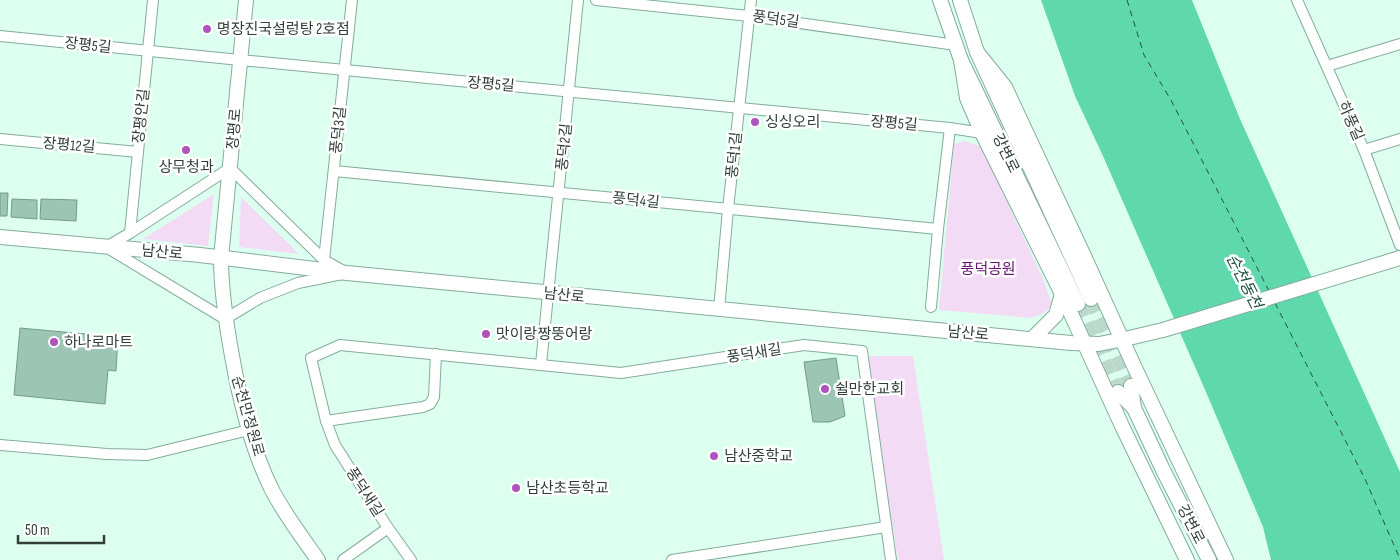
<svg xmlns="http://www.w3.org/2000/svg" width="1400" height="560" viewBox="0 0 1400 560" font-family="'Sofia Sans Condensed','Noto Sans KR',sans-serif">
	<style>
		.green { fill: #f3dbf6 }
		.water { fill: #60d8ae }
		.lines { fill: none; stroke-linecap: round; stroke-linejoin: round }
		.ferry { stroke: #205240; stroke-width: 1; stroke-dasharray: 6 5; stroke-linecap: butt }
		.building { fill: #9cc5b4; stroke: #739b8b }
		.secondary-tunnel { stroke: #bad9cb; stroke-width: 14; stroke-dasharray: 14 7; stroke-linecap: butt }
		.street-casing { stroke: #83ac9b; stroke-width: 12 }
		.secondary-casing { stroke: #83ac9b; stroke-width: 16 }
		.street { stroke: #fff; stroke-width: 10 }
		.secondary { stroke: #fff; stroke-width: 14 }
		.poi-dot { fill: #af53bd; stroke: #fff; stroke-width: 2 }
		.labels { text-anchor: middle; stroke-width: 5; stroke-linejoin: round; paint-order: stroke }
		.street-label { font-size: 15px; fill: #304039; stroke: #fff }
		.poi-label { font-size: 15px; fill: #304039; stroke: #fff; text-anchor: start }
		.park-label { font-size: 15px; fill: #63156f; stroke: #fff }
		.water-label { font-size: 16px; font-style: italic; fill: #205240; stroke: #fff }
	</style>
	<rect width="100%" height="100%" fill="#ddfff0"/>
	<g class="green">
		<path d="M964,141L981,146L1044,281L1052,304C1047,313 1041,315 1031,318L939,310L954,144Z"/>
		<path d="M214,194L208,246L143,239Z"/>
		<path d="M241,197L299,254L239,247Z"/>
		<path d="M866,356H913L944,560H898Z"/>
	</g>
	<path class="water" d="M1041,0H1192L1240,119L1400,472V560H1271L1263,527L1206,392L1103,156L1075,96Z"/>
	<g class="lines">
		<g class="ferry">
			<path d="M1127,0L1144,55L1172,102L1269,291"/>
			<path d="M1275,303L1365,479L1400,559"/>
		</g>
	</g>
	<g class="building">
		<path d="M0,193H8L7,216H0Z"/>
		<path d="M12,199L37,200V219L11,217Z"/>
		<path d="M41,199L77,200L76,221L40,219Z"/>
		<path d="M20,328L118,337L116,371L108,370L105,404L14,395Z"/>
		<path d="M836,358L845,416L830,422H813L804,362Z"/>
	</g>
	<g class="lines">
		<g class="secondary-tunnel">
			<path d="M1091,299L1131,386"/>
			<path d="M1078,304L1118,392"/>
		</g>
		<defs>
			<g id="street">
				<path d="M596,0L749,16L956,45"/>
				<path d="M1297,0L1364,150L1400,245"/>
				<path d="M0,36L240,60L950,128L982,133"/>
				<path d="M1327,66L1400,44"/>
				<path d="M0,139L138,152"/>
				<path d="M1364,150L1400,139"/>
				<path d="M230,168L324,260L347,273L298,283L260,298L225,319L106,247L130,233Z"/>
				<path d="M334,171L938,229"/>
				<path d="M130,233L153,0"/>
				<path d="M324,260L352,0"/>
				<path d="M931,307L938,229L950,128"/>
				<path d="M719,310L728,209L751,0"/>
				<path d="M541,364L578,0"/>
				<path d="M326,421L423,407L430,404L434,397L436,354"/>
				<path d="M0,445L107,454L147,455L249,430"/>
				<path d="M343,560L388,528"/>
				<path d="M411,560L388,528L335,445L326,421L311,358L340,345L621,373L804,345L862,351L891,560"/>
				<path d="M672,560L886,527"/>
			</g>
			<g id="secondary">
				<path d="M246,0L221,258C221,291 226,323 232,356C240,401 251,448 272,490C285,515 302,537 318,560"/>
				<path d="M940,0L961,60L1078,304"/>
				<path d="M960,0L977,52L1091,299"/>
				<path d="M977,52L1005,87L1084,256L1134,366L1226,560"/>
				<path d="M961,60L967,98L982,133L1062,294L1122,426L1187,560"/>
				<path d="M0,237L200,255L347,273L1071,343L1099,344L1129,338L1163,330L1400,258"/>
				<path d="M1032,339L1056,315L1062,294"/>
				<path d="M1131,386L1134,408L1163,470L1209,560"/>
				<path d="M1118,392L1134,408"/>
			</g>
		</defs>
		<use href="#street" class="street-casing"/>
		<use href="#secondary" class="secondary-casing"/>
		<use href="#street" class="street"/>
		<use href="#secondary" class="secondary"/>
	</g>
	<g class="poi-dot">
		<circle cx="207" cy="29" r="5"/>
		<circle cx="755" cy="122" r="5"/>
		<circle cx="186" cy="150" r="5"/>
		<circle cx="486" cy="334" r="5"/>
		<circle cx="54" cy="342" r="5"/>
		<circle cx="825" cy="389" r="5"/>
		<circle cx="714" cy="456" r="5"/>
		<circle cx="516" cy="488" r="5"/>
	</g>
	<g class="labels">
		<g class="street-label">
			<text transform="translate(776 19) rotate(8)" y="5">풍덕5길</text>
			<text transform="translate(88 45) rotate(6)" y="5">장평5길</text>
			<text transform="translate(491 84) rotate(5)" y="5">장평5길</text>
			<text transform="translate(141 116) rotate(-84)" y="5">장평안길</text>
			<text transform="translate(1351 121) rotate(66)" y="5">하풍길</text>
			<text transform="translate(894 123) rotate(5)" y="5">장평5길</text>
			<text transform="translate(234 129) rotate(-85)" y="5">장평로</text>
			<text transform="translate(338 130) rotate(-84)" y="5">풍덕3길</text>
			<text transform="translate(69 145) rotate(5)" y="5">장평12길</text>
			<text transform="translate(564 147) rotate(-84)" y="5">풍덕2길</text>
			<text transform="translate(1006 153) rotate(64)" y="5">강변로</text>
			<text transform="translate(734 155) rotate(-84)" y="5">풍덕1길</text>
			<text transform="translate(636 200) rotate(6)" y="5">풍덕4길</text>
			<text transform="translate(162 252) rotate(5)" y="5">남산로</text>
			<text transform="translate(564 295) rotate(6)" y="5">남산로</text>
			<text transform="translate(968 333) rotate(5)" y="5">남산로</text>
			<text transform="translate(754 353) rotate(-9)" y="5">풍덕새길</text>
			<text transform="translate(248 416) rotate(74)" y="5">순천만정원로</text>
			<text transform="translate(365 492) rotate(57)" y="5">풍덕새길</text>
			<text transform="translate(1191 524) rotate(63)" y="5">강변로</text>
		</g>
		<g class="poi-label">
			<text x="217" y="34">명장진국설렁탕 2호점</text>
			<text x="765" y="127">싱싱오리</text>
			<text x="186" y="172" text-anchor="middle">상무청과</text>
			<text x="496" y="339">맛이랑짱뚱어랑</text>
			<text x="64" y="347">하나로마트</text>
			<text x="835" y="394">쉴만한교회</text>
			<text x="724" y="461">남산중학교</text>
			<text x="526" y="493">남산초등학교</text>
		</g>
		<g class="park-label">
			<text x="988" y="274">풍덕공원</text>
		</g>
		<g class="water-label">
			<text transform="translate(1245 281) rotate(63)" y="6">순천동천</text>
		</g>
	</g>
	<path d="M18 535v8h86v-8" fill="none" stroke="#304039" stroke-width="2.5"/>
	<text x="25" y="535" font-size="15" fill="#304039" stroke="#ffffff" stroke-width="4" paint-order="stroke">50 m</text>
</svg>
